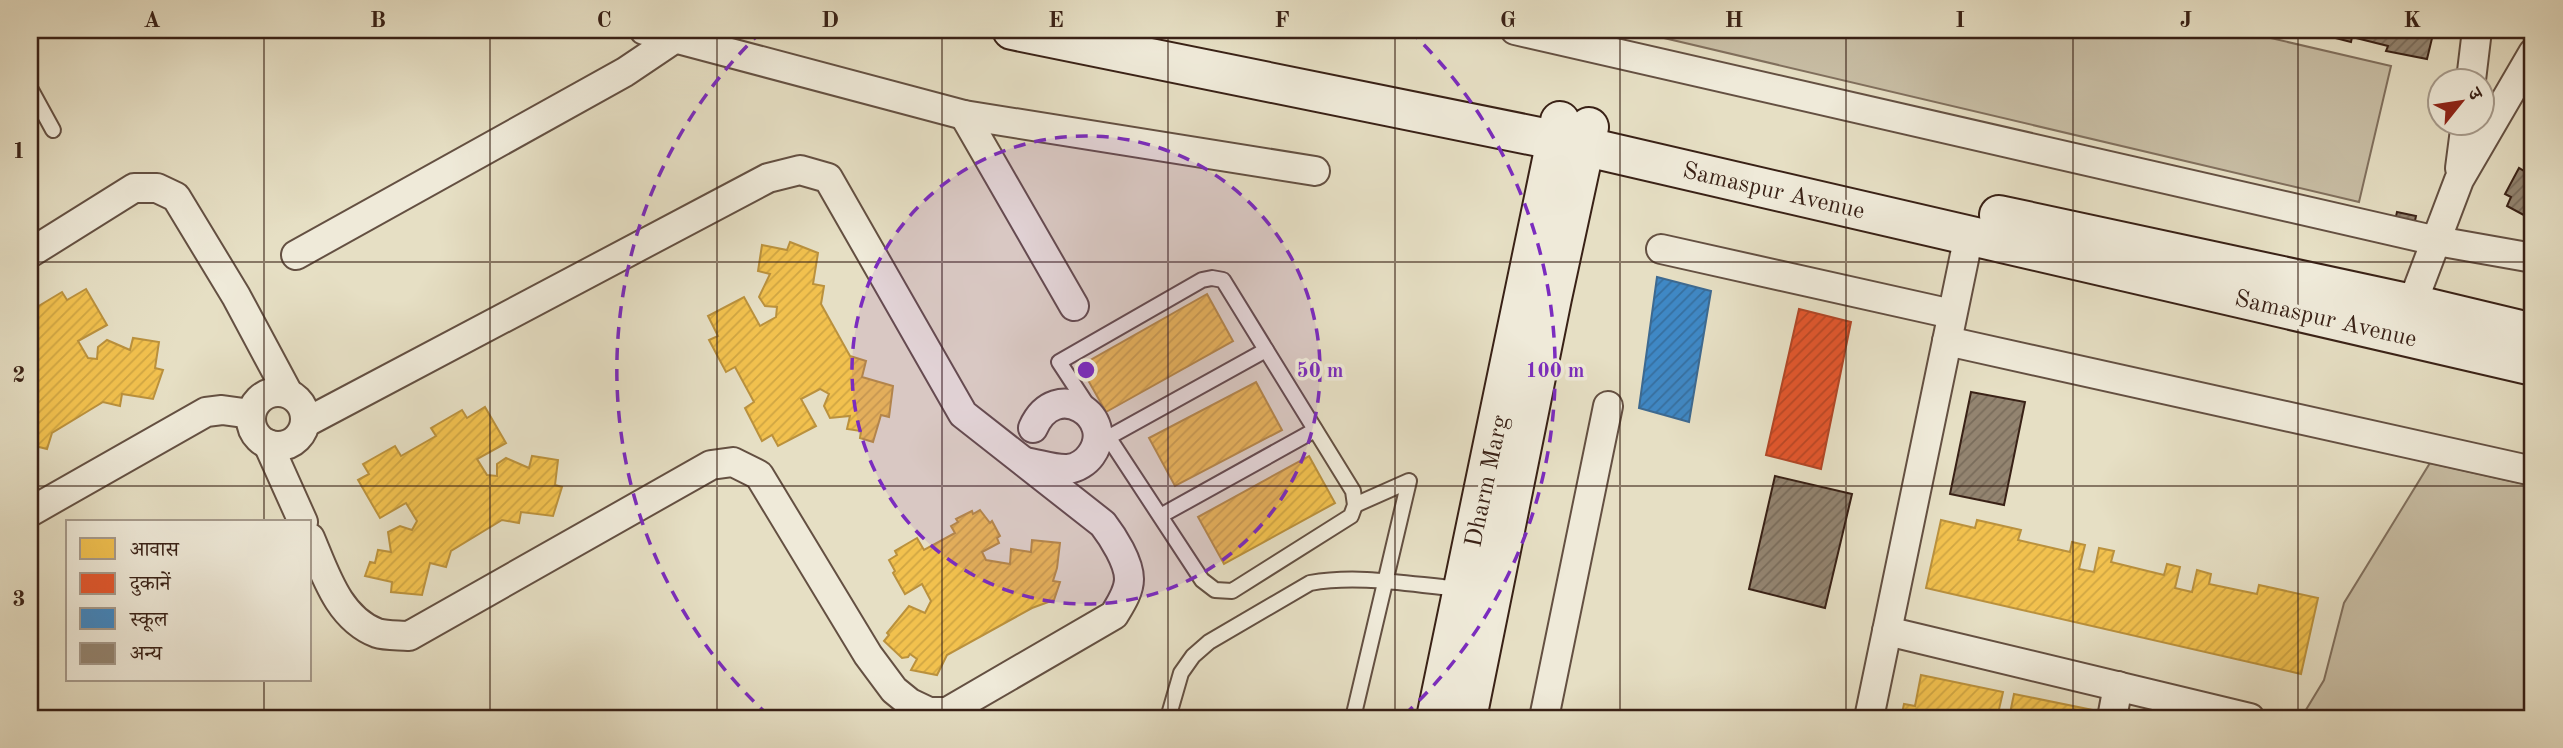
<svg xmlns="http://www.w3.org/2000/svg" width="2563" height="748" viewBox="0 0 2563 748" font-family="'Old Standard TT','Noto Serif Devanagari',serif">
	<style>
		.green { fill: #c9bfa6; stroke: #81705e; stroke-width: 2 }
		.homes { fill: url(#homes-hatch); stroke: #ba913d; stroke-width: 2 }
		.shops { fill: url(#shops-hatch); stroke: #b14727; stroke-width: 2 }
		.schools { fill: url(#schools-hatch); stroke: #3d6990; stroke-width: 2 }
		.building { fill: url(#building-hatch); stroke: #392116; stroke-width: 2 }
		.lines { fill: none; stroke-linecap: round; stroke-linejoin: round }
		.service-casing { stroke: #645042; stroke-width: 18 }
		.minor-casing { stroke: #645042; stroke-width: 32 }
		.secondary-casing { stroke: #392116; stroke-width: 42 }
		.service { stroke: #efead9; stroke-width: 14 }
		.minor { stroke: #efead9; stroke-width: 28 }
		.secondary { stroke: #efead9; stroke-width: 38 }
		.grid { fill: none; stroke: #392116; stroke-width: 2; stroke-opacity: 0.55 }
		.ring { fill: none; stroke: #7b2cbf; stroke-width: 3.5; stroke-dasharray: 12 9 }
		.labels { text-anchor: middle; stroke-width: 7; stroke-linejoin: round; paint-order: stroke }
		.street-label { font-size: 24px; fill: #392116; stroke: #efead9 }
		.centre { fill: #7b2cbf; stroke: #efead9; stroke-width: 3.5 }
		.ring-label { font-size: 21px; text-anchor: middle; font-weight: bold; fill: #7b2cbf; stroke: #efead9; stroke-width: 7; stroke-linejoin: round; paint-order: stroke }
		.neatline { fill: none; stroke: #392116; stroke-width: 2.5 }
		.grid-label { font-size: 23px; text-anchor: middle; font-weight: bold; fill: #392116 }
	</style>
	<defs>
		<pattern id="homes-hatch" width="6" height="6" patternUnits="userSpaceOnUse" patternTransform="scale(1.75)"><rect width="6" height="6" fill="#f2c14e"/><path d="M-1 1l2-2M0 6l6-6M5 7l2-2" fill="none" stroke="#d0a643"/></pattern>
		<pattern id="shops-hatch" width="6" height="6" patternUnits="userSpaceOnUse" patternTransform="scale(1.75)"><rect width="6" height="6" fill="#e4572e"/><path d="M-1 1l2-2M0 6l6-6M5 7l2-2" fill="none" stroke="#ba4826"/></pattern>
		<pattern id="schools-hatch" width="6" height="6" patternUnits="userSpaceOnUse" patternTransform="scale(1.75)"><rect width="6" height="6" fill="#3f88c5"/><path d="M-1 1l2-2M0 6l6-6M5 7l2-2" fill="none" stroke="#366f9f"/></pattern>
		<pattern id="building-hatch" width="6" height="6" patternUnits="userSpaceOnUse" patternTransform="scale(1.75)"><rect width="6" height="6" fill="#938470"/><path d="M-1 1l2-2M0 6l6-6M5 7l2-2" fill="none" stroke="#796c5b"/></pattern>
	</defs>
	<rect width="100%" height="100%" fill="#e6dfc4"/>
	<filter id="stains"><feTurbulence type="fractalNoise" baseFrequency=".00286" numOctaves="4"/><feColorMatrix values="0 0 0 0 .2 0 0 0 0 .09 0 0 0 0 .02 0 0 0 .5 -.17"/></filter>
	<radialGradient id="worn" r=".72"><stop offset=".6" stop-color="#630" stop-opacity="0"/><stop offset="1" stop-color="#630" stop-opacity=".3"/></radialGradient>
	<g class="green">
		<path d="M1630,30H2236L2391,66L2359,202Z"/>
		<path d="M2430,463L2533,486V718H2301L2324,680L2344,603Z"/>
	</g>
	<g class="homes">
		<path d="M790,242L818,253L813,284L824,286L821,304L850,356L866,361L862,377L893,386L889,417L881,415L873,442L860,438L861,431L847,429L850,416L830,418L824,406L829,394L820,389L801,399L816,426L778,446L772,435L762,441L745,408L754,402L735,367L726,372L709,340L718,336L708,316L744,297L760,326L776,317L777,307L765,306L759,297L770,274L758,271L762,245L787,250Z"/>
		<path d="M86,289L107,325L78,341L88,358L97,359L98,347L107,340L130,350L133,338L159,342L155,368L163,370L153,399L122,394L120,406L103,402L52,433L47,449L31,445L30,451V322L37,318L32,310L62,292L67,300Z"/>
		<path d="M1207,294L1233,341L1106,412L1080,366Z"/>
		<path d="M1256,382L1282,430L1175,486L1149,438Z"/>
		<path d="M485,407L506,443L477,459L487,475L497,476V464L506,458L529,468L532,456L558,460L555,485L562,487L553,516L521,512L519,523L502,520L451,551L446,567L430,563L422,595L391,592L392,582L365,576L370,562L375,563L378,550L391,552L388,532L400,526L412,530L417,521L406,503L380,518L358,480L369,474L363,464L395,446L401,456L436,436L431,428L462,410L467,418Z"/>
		<path d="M1309,456L1335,503L1224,564L1198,517Z"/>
		<path d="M980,510L990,523L992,521L1000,536L997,538L999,543L982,552L986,560L1010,564L1011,549L1031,552L1032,540L1060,543L1057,568L1053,581L1060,582L1054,600L1032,608L947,655L937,675L911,670L917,659L910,654L908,657L902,658L884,641L889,635L887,633L909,606L925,613L931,601L922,584L905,594L893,573L895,571L889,560L897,555L895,551L917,538L924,550L955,533L951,526L958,522L956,519L972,511L973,514Z"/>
		<path d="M1941,520L1975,528L1977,520L2021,530L2018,540L2070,552L2072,542L2085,545L2079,569L2094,572L2099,548L2114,551L2111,562L2164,575L2167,564L2180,567L2175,588L2192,592L2197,570L2211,574L2209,584L2257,594L2259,585L2318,598L2301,674L1926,588Z"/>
		<path d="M1921,675L2003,692L1997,718H1901L1904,704L1915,706Z"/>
		<path d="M2014,694L2098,711L2097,718H2009Z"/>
	</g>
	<path class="shops" d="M1799,309L1851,322L1821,469L1766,455Z"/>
	<path class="schools" d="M1657,277L1711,291L1689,422L1639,408Z"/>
	<g class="building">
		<path d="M2317,30H2434L2427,59L2386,51L2388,46L2352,37L2351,42L2316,33Z"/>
		<path d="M2533,165V220L2507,206L2511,197L2505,194L2519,168L2529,174Z"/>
		<path d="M2397,212L2416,216L2413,230L2394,225Z"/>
		<path d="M1971,392L2025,402L2004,505L1950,494Z"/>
		<path d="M1775,476L1852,494L1825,608L1749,589Z"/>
	</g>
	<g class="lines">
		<defs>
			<g id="service">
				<path d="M30,88L53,130"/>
				<path d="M1212,278L1223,280L1353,491L1355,505L1351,516L1232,591L1215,590L1202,580L1059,362L1202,280Z"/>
				<path d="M1109,437L1266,350"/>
				<path d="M1162,515L1315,430"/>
				<path d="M1168,718L1181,673L1193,656L1209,642L1310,583C1360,574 1412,585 1462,589"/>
				<path d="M1353,718L1409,481L1355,505"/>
			</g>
			<g id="minor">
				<path d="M644,30L964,115L1315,171"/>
				<path d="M1515,30L2437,241L2533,258"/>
				<path d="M2471,80L2477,30"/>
				<path d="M964,115L1074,306"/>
				<path d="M2460,168L2466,122"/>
				<path d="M1661,249L1952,314"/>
				<path d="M30,253L134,188H157L176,197L236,296L288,393"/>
				<path d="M296,255L625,72L677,37L679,30"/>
				<path d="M2412,304L2459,180L2533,53"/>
				<path d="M1947,341L2533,471"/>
				<circle cx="278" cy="419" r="27"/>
				<path d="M305,423L768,178L800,170L828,178L963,414L1103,524C1113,537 1129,562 1129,579C1129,592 1120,605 1114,615L947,712H929L910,703L894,690L868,655L759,475L733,462L711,465L409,636C399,635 386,636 377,633C338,618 325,573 310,538"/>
				<path d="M268,444L303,522"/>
				<path d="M1025,462C1039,464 1054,470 1068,469C1077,468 1086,462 1091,455C1118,418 1056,376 1033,428"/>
				<path d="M30,512L206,412L222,410L251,414"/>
				<path d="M1887,631L2250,718"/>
				<path d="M1544,718L1608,406"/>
				<path d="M1869,718L1969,235"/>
				<path d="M2112,718L2118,686"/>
			</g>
			<g id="secondary">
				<path d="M1012,30L1574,144L2533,366"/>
				<path d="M1999,215L2412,304L2533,333"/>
				<path d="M1436,718L1560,121"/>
				<path d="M1467,718L1552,298L1589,127"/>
			</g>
		</defs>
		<use href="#service" class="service-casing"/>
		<use href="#minor" class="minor-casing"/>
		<use href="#secondary" class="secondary-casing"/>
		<use href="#service" class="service"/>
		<use href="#minor" class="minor"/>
		<use href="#secondary" class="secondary"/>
	</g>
	<path class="grid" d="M264,30V522M490,30V718M717,30V718M942,30V718M1168,30V718M1395,30V718M1620,30V718M1846,30V718M2073,30V718M2298,30V718M30,262H2533M30,486H2533M264,680V718"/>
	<circle cx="1086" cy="370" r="234" fill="#7b2cbf" fill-opacity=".12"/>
	<g class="ring">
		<circle cx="1086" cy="370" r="234"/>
		<path d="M769 716A469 469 0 0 1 763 30M1409 30A469 469 0 0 1 1403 716"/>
	</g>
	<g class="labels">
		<g class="street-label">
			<text transform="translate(1774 190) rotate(13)" y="8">Samaspur Avenue</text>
			<text transform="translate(2326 318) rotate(13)" y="8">Samaspur Avenue</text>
			<text transform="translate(1486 481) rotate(-78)" y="8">Dharm Marg</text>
		</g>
	</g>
	<circle cx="1086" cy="370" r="10" class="centre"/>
	<g class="ring-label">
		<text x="1320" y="377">50 m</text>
		<text x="1555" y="377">100 m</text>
	</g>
	<rect width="2563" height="748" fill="none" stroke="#e6dfc4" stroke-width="77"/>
	<rect x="66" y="520" width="245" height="161" fill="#efead9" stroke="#a69a8b" stroke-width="2"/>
	<rect x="80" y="538" width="35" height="21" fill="#f2c14e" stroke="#a69a8b" stroke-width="2"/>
	<text x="130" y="556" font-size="21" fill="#392116">आवास</text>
	<rect x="80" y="573" width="35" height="21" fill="#e4572e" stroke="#a69a8b" stroke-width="2"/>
	<text x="130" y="590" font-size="21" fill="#392116">दुकानें</text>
	<rect x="80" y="608" width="35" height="21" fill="#3f88c5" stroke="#a69a8b" stroke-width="2"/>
	<text x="130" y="626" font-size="21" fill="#392116">स्कूल</text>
	<rect x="80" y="643" width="35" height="21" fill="#938470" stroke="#a69a8b" stroke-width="2"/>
	<text x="130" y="660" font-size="21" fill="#392116">अन्य</text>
	<g transform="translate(2461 102) rotate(60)"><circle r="33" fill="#efead9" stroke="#a69a8b" stroke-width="2"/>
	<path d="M0-5L12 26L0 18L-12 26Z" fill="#8f2418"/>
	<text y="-10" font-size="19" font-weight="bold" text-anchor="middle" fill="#392116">उ</text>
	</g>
	<rect x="38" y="38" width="2486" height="672" class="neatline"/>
	<g class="grid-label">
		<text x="152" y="27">A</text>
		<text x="378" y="27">B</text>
		<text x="604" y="27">C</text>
		<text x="830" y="27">D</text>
		<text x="1056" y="27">E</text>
		<text x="1282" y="27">F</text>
		<text x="1508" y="27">G</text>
		<text x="1734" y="27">H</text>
		<text x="1960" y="27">I</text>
		<text x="2186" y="27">J</text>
		<text x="2412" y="27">K</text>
		<text x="19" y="158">1</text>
		<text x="19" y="382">2</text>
		<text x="19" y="606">3</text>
	</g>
	<rect width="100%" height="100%" filter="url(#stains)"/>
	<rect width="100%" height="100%" fill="url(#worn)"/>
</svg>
